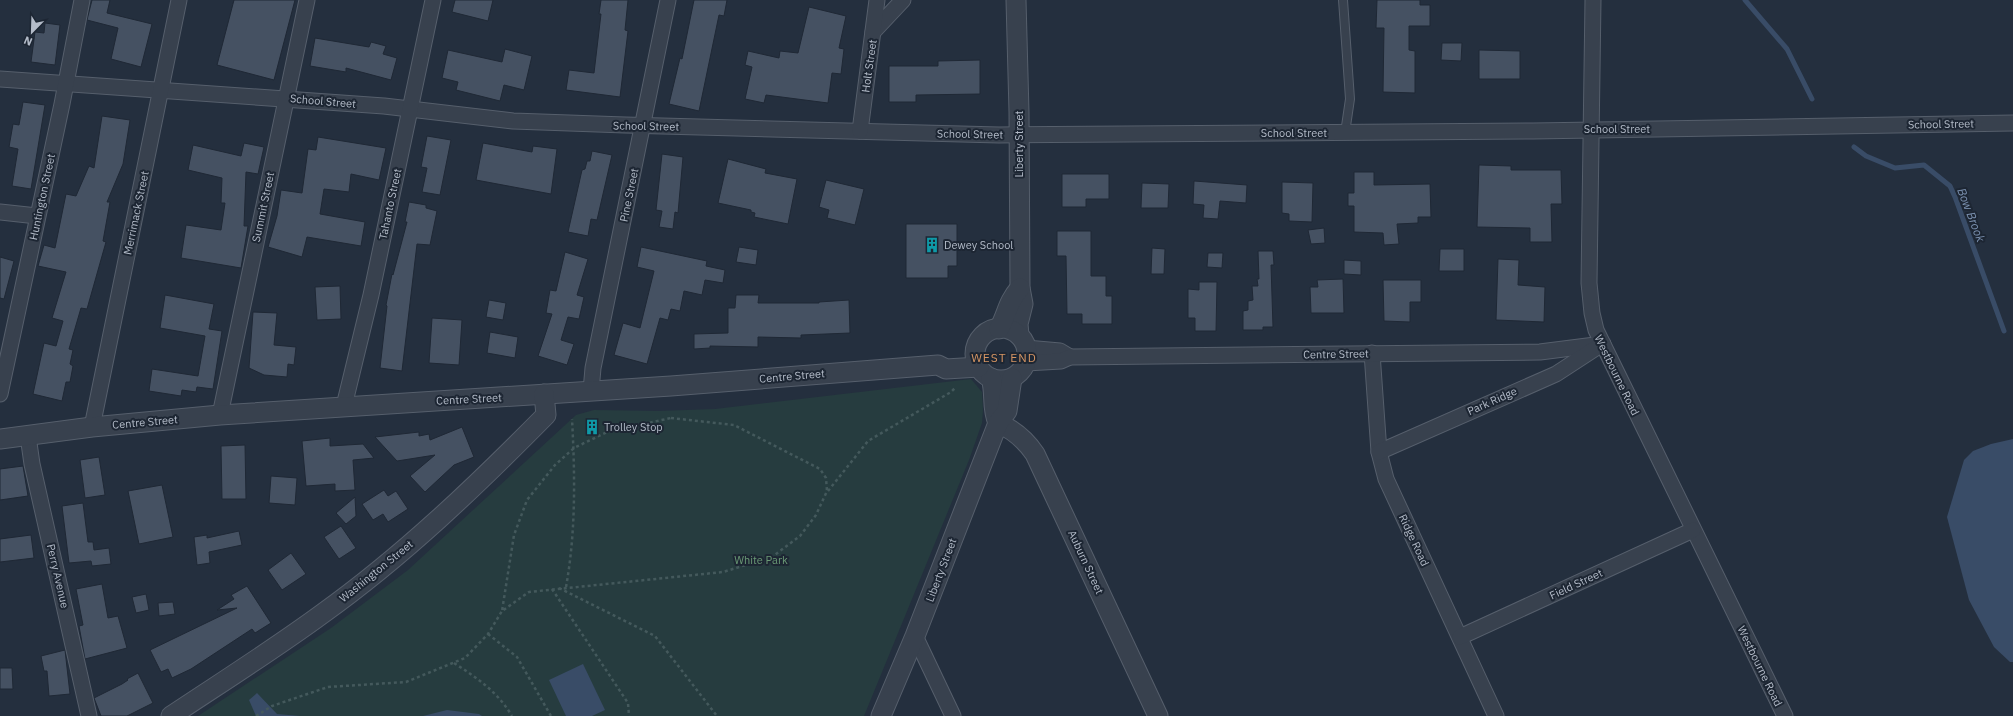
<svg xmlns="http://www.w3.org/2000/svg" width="2013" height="716" viewBox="0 0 2013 716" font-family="'IBM Plex Sans',sans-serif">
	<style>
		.green { fill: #263c3f }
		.water { fill: #394c67 }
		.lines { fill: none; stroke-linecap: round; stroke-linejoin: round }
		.stream { stroke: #394c67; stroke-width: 5 }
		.building { fill: #455162; stroke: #1f2835 }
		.service-casing { stroke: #565f6c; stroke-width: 10 }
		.minor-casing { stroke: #565f6c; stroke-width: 17 }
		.tertiary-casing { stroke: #565f6c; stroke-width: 21 }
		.path { stroke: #44595c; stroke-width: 2.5; stroke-dasharray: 3 3; stroke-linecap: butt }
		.service { stroke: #38414e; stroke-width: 8 }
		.minor { stroke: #38414e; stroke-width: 15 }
		.tertiary { stroke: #38414e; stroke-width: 19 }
		.labels { text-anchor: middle; stroke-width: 4; stroke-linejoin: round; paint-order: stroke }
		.street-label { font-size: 11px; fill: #b4bcc9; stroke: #1d2633 }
		.poi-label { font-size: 11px; fill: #b4bcc9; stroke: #1d2633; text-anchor: start }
		.park-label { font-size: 11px; fill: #6b9a76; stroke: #1d2633 }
		.water-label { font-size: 12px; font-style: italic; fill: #7c92b1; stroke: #1d2633 }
		.neighbourhood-label { font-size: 12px; letter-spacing: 1px; fill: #d59563; stroke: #1d2633 }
	</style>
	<rect width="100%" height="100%" fill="#242f3e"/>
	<path class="green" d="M971,379L982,392L983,410L982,423L969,460L864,716H198L331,628L408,570L576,415L594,410L658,411L715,409Z"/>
	<g class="water">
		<path d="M2013,439V662H2010L1994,647L1969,600L1947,517L1964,460L1973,451L1991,444Z"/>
		<path d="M583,664L605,710L592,716H566L549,680Z"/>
		<path d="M257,693L277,714L300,716H256L249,700Z"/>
		<path d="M447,710L479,714L482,716H423Z"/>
	</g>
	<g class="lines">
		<g class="stream">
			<path d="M1745,0L1787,49L1812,99"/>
			<path d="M1854,147L1866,156L1895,168L1924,165L1950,186L1955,197L2004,331"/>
		</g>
	</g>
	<g class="building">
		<path d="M92,0H110L107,13L152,24L141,67L111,59L118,28L87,20Z"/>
		<path d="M234,0H295L274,80L217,65Z"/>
		<path d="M455,0H493L488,21L452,12Z"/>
		<path d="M601,0H628L625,30L628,31L620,97L566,90L569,70L594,73L601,14H599Z"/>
		<path d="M694,0H727L724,16L719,15L699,111L669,104L680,58L682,59Z"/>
		<path d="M1377,0H1420V5H1430V26H1409V50L1415,51V93L1383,92L1384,28H1376Z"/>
		<path d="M809,7L846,16L839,48L844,49L841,74L832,73L828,103L766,95L764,103L745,99L752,67L745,65L748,51L779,58L780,51L798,53Z"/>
		<path d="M45,23L60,25L55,65L31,62L35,32L44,33Z"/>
		<path d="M315,38L369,47L371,42L386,46L383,54L397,58L391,80L346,68V72L310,66Z"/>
		<path d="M1442,43H1462L1461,61L1441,60Z"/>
		<path d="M505,49L532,56L524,90L504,85L500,101L456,90L458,82L442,78L448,50L502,62Z"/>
		<path d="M1479,50L1520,51V79H1479Z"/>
		<path d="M980,60V94L916,95V102H889V66H938V61Z"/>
		<path d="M23,102L45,105L31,189L12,186L18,149L9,147L13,124L19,125Z"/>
		<path d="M102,116L130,120L123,164L107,202H110L103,241L106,242L87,309L81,308L69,349L73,350L70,364L73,366L70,382H66L62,401L33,394L44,343L56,346L63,321L52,318L66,272L38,266L44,245L55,248L66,194L76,196L89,166L94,168Z"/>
		<path d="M427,136L451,140L440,195L422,192L427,168L421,167Z"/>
		<path d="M318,137L386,148L379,180L351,174L349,192L324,189L320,214L365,222L361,246L307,237L302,257L268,247L277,216L281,190L302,193L308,149L316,150Z"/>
		<path d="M244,143L264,147L258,174L246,172L244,226H248L241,268L181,258L186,225L221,230L225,203H221L222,178L188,170L193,145L241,156Z"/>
		<path d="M483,143L532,152L533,146L557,149L551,194L476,180Z"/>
		<path d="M592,151L612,155L597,220L591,219L588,236L568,232L582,170L585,169L587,161H590Z"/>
		<path d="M662,154L683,157L678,213L675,212L673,229L659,227L662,211L656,210Z"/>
		<path d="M728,159L766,169L765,173L797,179L788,224L754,217L755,213L751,212V210L718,203Z"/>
		<path d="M1479,165L1511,166V170H1561L1562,204H1551L1552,242H1530V228L1477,227Z"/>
		<path d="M1354,172H1374V185L1430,184L1431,217H1418V223L1397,224L1399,244L1384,245L1383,233L1354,232V206H1348V193H1354Z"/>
		<path d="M1062,174H1109V199H1086V207H1062Z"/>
		<path d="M826,180L864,189L855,225L827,218L829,210L819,207Z"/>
		<path d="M1194,181L1247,185L1246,203L1220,201L1218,219L1203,218L1204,205L1193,204Z"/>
		<path d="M1282,182L1313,183L1312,222L1289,221V214L1282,213Z"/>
		<path d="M1142,183L1169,184L1168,208H1141Z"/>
		<path d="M409,202L426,205V208L437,211L430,245L417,244L402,371L380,368L387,306L386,305L392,274L393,275L407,222H405Z"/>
		<path d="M906,224H957V266H948V278H906Z"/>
		<path d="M1324,228L1325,243L1311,244L1308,230Z"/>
		<path d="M1057,231H1091V276H1106V296H1112V324H1082V314H1067L1066,256H1057Z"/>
		<path d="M641,247L707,261L706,266L725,270L723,283L705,280L702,295L684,291L680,311L671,309L668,320L660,318L647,364L614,355L623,323L640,328L654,271L637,267Z"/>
		<path d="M739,247L758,250L756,265L736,262Z"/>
		<path d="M1152,248L1165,249L1164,274H1151Z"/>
		<path d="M1440,249H1464V271H1439Z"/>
		<path d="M1258,251H1273L1274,265H1271L1273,327H1263V330H1243V311L1248,310V301L1253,300L1252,286H1258L1257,279H1259Z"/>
		<path d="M565,252L588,259L577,295L584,297L579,319L568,317L561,340L574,344L567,365L538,356L552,314L546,313L550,290L556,291Z"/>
		<path d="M1208,253H1223L1222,268L1207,267Z"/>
		<path d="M0,257L14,261L4,299L0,298Z"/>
		<path d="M1498,259L1519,260L1518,285L1545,287L1544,322L1496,320Z"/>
		<path d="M1344,260L1361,261V275L1344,274Z"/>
		<path d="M1343,279L1344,313H1311L1310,287H1318L1317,280Z"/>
		<path d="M1383,280H1421V302H1410V322L1384,321Z"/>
		<path d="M1199,282H1217L1216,331H1195V318H1188V289L1199,290Z"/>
		<path d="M340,286L341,319L317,320L315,287Z"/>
		<path d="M165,295L214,304L209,329L222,331L213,389L197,387L196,392L182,390L181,396L149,391L152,369L198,376L205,336L160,328Z"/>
		<path d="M736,295H759L758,303H819V302L849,300L850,333L801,335V338L758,337V347L710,346V348L694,349V334L728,333V308H735Z"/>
		<path d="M489,300L506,303L503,320L486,317Z"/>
		<path d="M253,312L277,313L274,345L296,347L294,365L288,364L287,377L264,375L249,368Z"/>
		<path d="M432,318L462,320L459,365L429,363Z"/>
		<path d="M490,332L518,337L515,358L487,353Z"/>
		<path d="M462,427L474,457L454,465L425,492L410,476L435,455L397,461L375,437L419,432V436L429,434L430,440Z"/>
		<path d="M330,438V446L363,444L374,458L353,460L355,490L335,491V484L306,486L302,441Z"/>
		<path d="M245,445L246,499H222L221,446Z"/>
		<path d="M99,457L105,495L85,498L80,460Z"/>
		<path d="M23,466L28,496L0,500V469Z"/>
		<path d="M271,476L297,478L295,505L269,503Z"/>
		<path d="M162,485L173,537L139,544L128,491Z"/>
		<path d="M384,490L388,496L396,491L408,509L388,522L383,514L373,520L362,504Z"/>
		<path d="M355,497L356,516L346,524L336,513Z"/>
		<path d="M83,503L88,542H93L94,550L109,548L111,564L92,566L91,561L69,563L62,506Z"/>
		<path d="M341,526L356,548L339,559L324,537Z"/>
		<path d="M239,531L242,545L209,552L210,563L197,565L194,537L207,535V538Z"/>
		<path d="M31,535L34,558L0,562V539Z"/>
		<path d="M291,553L306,574L282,590L268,570Z"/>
		<path d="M102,584L108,618L118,616L127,648L85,659L79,626L83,625L76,589Z"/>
		<path d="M247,586L271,623L255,633L252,629L191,669L172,678L168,669L161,672L150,650L237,608L217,610L234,599L231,595Z"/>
		<path d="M146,594L149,610L136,613L132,597Z"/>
		<path d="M173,602L175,614L159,616L158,603Z"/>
		<path d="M65,650L70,694L49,696L47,671H44L41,656Z"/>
		<path d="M0,668H12L13,689H0Z"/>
		<path d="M138,673L153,703L127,716H101L94,698L122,684L128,680L127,679Z"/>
	</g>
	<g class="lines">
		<defs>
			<path id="service" d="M1343,0L1350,99L1345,133"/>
			<g id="minor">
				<path d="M1593,0L1589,283L1592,313L1596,330L1785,716"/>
				<path d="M873,32L903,0"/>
				<path d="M0,79L384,106L513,121L625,125L999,135L1533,131L2013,123"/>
				<path d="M860,131L877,0"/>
				<path d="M0,212L37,216"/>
				<path d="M1026,348L1060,351L1070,357"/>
				<path d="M1372,353L1379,452L1386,479L1496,716"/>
				<path d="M1026,363L1061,361L1070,357L1540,352L1603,344"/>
				<path d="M591,391L593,368L668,0"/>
				<path d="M0,394L62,104L82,0"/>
				<path d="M344,406L371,295L433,0"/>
				<path d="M220,415L307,0"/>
				<path d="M92,427L179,0"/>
				<path d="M28,436L32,464L89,716"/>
				<path d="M1379,452L1556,374L1599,346"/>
				<path d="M915,636L953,716"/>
				<path d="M1460,637L1693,530"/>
			</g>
			<g id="tertiary">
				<path d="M1016,0L1019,112L1020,288L1023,304L1018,324L1019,335"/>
				<circle cx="1001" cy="354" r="26"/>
				<path d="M999,329C1008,312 1007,303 1020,288"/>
				<path d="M991,378C996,394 991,407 998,423"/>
				<path d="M998,423C1014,430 1025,439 1035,454L1158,716"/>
				<path d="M0,439L92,427L220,415L671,386L938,365L946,369L979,367"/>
				<path d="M171,716C222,682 273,650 322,614C403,556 476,486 546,415L544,394"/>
				<path d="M881,716L915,636L998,423L1007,411L1012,378"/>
			</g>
		</defs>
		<use href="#service" class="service-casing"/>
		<use href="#minor" class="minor-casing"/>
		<use href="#tertiary" class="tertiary-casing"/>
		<g class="path">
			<path d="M671,418L734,425L820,469L826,478L827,491L816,515L800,536L772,557L723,572L529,592L502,611L514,535L527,500L555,465L574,448L607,432Z"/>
			<path d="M828,491L868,441L951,392L956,387"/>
			<path d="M566,587C576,532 575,474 572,419"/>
			<path d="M559,588L655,636L717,716"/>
			<path d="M552,589L628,703L629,716"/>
			<path d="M488,634L517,657L551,716"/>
			<path d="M454,663C477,678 497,691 512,716"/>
			<path d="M256,716L272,706L328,687L406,682L465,658L488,634L502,611"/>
		</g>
		<use href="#service" class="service"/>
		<use href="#minor" class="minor"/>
		<use href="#tertiary" class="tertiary"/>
	</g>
	<defs>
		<symbol id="building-bare" viewBox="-9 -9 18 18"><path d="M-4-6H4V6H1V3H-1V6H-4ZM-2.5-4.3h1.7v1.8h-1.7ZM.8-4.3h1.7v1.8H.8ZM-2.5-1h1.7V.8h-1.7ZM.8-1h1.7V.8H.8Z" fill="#0f9aa8" stroke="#1d2633" stroke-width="2.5" paint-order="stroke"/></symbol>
	</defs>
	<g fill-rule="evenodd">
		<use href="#building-bare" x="921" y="234" width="22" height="22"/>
		<use href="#building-bare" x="581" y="416" width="22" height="22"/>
	</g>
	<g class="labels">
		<g class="street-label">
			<text transform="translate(869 66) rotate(-82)" y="4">Holt Street</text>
			<text transform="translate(323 101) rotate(5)" y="4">School Street</text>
			<text transform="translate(1941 124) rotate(-1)" y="4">School Street</text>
			<text transform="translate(646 126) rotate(1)" y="4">School Street</text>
			<text x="1617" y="133">School Street</text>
			<text x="1294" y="137">School Street</text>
			<text transform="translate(970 134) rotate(1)" y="4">School Street</text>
			<text transform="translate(1019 144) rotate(-90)" y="4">Liberty Street</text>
			<text transform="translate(629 195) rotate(-78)" y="4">Pine Street</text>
			<text transform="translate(42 197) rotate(-78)" y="4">Huntington Street</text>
			<text transform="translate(390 204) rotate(-78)" y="4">Tahanto Street</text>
			<text transform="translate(263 207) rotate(-78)" y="4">Summit Street</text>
			<text transform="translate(136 213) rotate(-78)" y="4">Merrimack Street</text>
			<text transform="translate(1336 354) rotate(-1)" y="4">Centre Street</text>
			<text transform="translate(1617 375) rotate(64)" y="4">Westbourne Road</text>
			<text transform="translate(792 376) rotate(-5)" y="4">Centre Street</text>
			<text transform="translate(469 399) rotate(-3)" y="4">Centre Street</text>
			<text transform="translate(1492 401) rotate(-24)" y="4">Park Ridge</text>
			<text transform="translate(145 422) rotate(-5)" y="4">Centre Street</text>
			<text transform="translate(1414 540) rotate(65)" y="4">Ridge Road</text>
			<text transform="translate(1086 562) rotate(65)" y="4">Auburn Street</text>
			<text transform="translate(941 570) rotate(-69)" y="4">Liberty Street</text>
			<text transform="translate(376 571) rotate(-39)" y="4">Washington Street</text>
			<text transform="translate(58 576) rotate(77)" y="4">Perry Avenue</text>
			<text transform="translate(1576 584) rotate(-25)" y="4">Field Street</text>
			<text transform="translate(1760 666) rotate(64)" y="4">Westbourne Road</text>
		</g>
		<g class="poi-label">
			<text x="944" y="249">Dewey School</text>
			<text x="604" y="431">Trolley Stop</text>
		</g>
		<g class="park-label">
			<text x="761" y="564">White Park</text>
		</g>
		<g class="water-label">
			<text transform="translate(1971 215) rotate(69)" y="4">Bow Brook</text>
		</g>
		<g class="neighbourhood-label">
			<text x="1004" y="362">WEST END</text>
		</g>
	</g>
	<g transform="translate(32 32) rotate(203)" stroke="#1d2633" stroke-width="3" paint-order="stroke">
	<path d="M0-3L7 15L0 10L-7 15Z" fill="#b4bcc9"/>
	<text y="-6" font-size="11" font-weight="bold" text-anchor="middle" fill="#b4bcc9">N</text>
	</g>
</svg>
